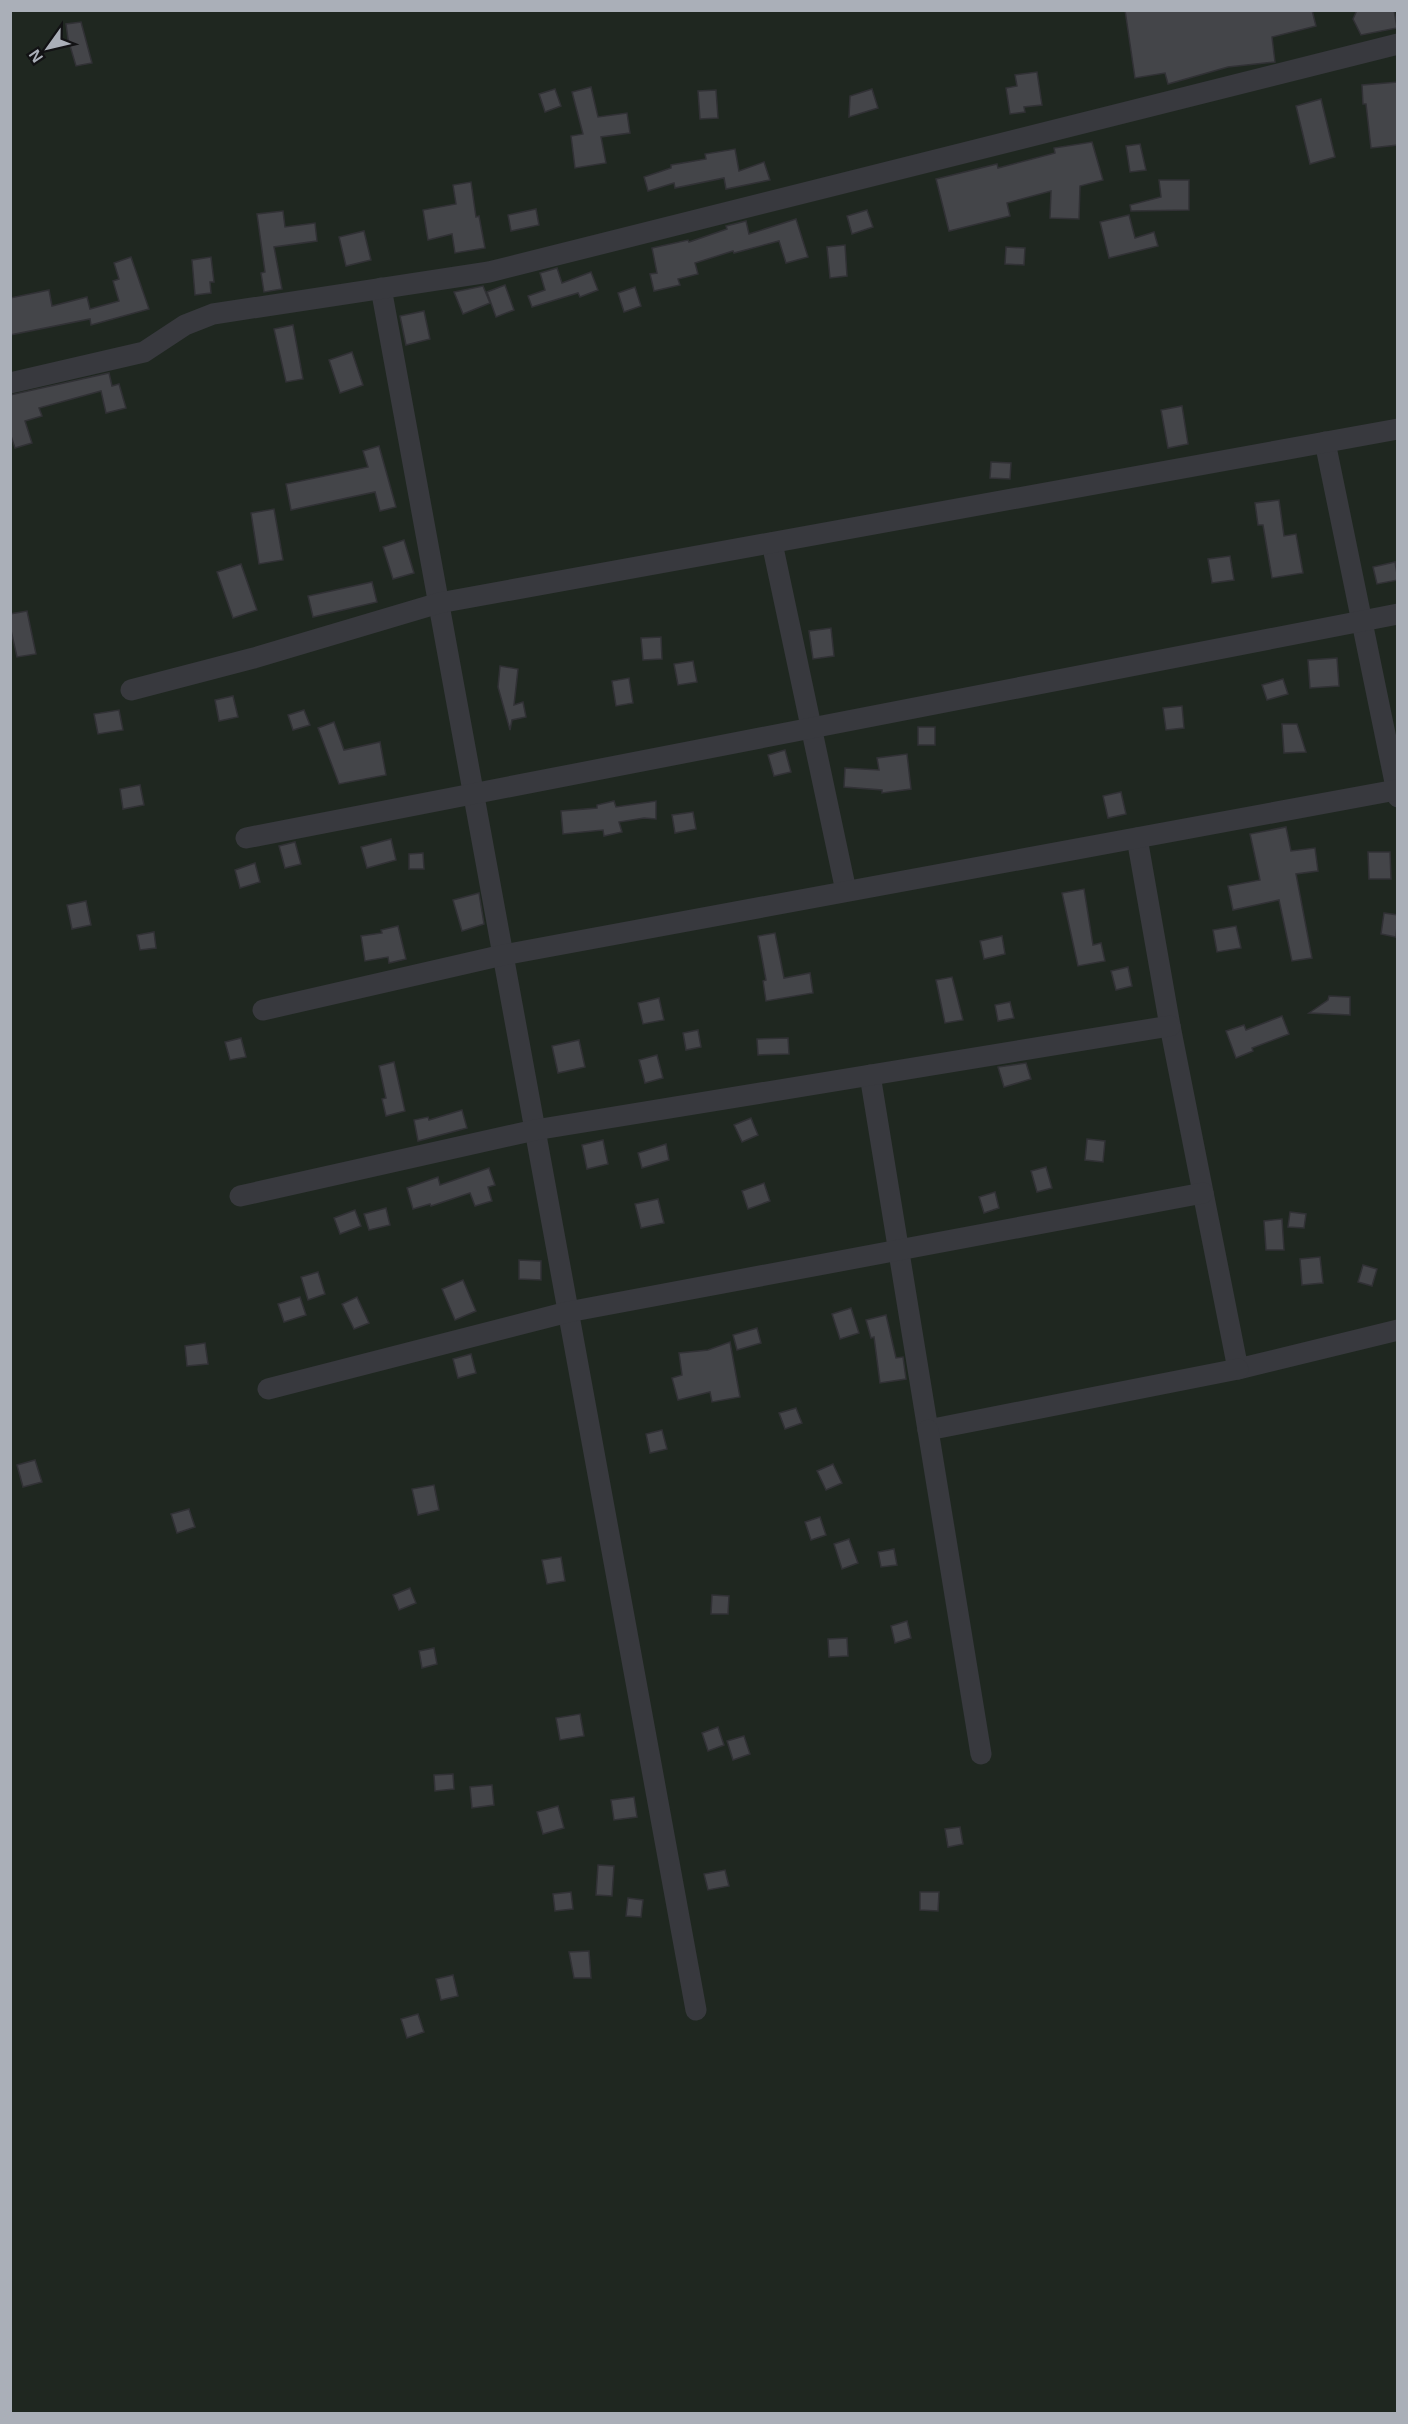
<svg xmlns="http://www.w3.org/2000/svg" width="1408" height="2424" viewBox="0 0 1408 2424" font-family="Helvetica,sans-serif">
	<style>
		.green { fill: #1f2720 }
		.building { fill: #444549; stroke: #313135; stroke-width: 1.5 }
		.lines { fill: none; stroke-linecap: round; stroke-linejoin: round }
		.minor { stroke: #38393e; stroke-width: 21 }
	</style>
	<rect width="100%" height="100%" fill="#171719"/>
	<path class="green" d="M11,11H1397V2413L11,2414Z"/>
	<g class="building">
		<path d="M1125,10H1312L1316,26L1272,37L1275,62L1228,67L1168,84L1165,73L1135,78Z"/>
		<path d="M1357,10H1394L1397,28L1361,35L1353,19Z"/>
		<path d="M81,22L92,63L76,66L68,39L66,24Z"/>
		<path d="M1037,72L1042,105L1024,107L1025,112L1010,114L1006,88L1017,86L1015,75Z"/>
		<path d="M1398,82V145L1371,148L1366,104H1363L1362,85Z"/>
		<path d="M591,87L598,117L627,113L630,133L601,137L606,163L575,168L571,136L583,134L572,92Z"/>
		<path d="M555,89L561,106L545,112L539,94Z"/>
		<path d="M872,89L878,108L849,117L850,96Z"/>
		<path d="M716,90L718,118L700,119L698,91Z"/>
		<path d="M1321,99L1335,157L1310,164L1296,106Z"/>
		<path d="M1092,142L1103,180L1080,186L1079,219L1050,218L1051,191L1007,203L1010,216L949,231L936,179L997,164L998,168L1055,153L1054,148Z"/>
		<path d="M1140,144L1146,170L1130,172L1126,146Z"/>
		<path d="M735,149L739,171L764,162L770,180L726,189L724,178L675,188L674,183L648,191L644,177L671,168V165L706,159L705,154Z"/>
		<path d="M1159,180H1189V210L1131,211L1130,205L1161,197Z"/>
		<path d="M471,182L476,217L479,216L485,248L455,253L452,234L428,240L423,210L456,204L453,185Z"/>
		<path d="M536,209L539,225L511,231L508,215Z"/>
		<path d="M867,210L873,227L852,234L847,216Z"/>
		<path d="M283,211L285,227L315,223L317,241L274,247L282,289L264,292L261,273L265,272L257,214Z"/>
		<path d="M1129,215L1135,238L1154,232L1158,246L1109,258L1100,222Z"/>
		<path d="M796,219L808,257L786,263L779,241L734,253L733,251L695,263L698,274L678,279L680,285L654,291L650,274L657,273L652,248L688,240L689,242L727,229L726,226L746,221L749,234Z"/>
		<path d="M364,231L371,260L346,266L339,237Z"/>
		<path d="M845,245L847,276L830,278L827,247Z"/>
		<path d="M1006,247L1025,248L1024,265L1005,264Z"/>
		<path d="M131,257L149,309L91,325L90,319L10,335V298L49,290L52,306L87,297L90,309L119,301L113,281L119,279L114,263Z"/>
		<path d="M211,257L214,282H210L211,293L195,295L192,260Z"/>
		<path d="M557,268L562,283L591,272L598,290L580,297L578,293L532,307L528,296L545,290L540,273Z"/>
		<path d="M505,285L514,310L496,317L487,292Z"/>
		<path d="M483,286L490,303L463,314L454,292Z"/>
		<path d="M635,287L641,306L624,312L618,293Z"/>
		<path d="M424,311L430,339L406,345L400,316Z"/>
		<path d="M293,325L303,379L286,382L274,329Z"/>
		<path d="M352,352L363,385L340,393L329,360Z"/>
		<path d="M109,373L112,386L119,384L126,408L106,413L101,391L39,408L42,416L25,421L32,443L15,448L10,433V395Z"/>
		<path d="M1182,406L1188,444L1168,448L1161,410Z"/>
		<path d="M379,446L396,507L380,511L375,492L291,510L286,484L368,467L363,451Z"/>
		<path d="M991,462L1011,463L1010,479L990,478Z"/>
		<path d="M1279,500L1284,536L1296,534L1303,573L1272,578L1263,525H1258L1255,503Z"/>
		<path d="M274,509L283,560L259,564L251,513Z"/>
		<path d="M404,540L414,573L393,579L383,547Z"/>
		<path d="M1230,556L1234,580L1212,583L1208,559Z"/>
		<path d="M1395,562L1398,580L1377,584L1373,567Z"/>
		<path d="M241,564L257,610L233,618L217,572Z"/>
		<path d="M372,582L377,602L313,617L308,596Z"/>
		<path d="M27,611L36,654L17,657L10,626V614Z"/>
		<path d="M831,628L834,656L813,659L809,631Z"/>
		<path d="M661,637L662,659L643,660L641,638Z"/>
		<path d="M1337,658L1339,686L1310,688L1308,660Z"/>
		<path d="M693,661L697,682L678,685L674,664Z"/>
		<path d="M500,666L518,669L514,705L523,702L526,717L512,720L510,730L498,687Z"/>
		<path d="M629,678L633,703L616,706L612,681Z"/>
		<path d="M1283,679L1288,694L1267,700L1262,685Z"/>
		<path d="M233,696L238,717L219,721L215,700Z"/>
		<path d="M1182,706L1184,728L1166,730L1163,708Z"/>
		<path d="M119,710L123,730L98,734L94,714Z"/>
		<path d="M304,710L310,725L293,730L288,715Z"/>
		<path d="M334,722L344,750L380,742L386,775L339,784L318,728Z"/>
		<path d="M1282,724H1297L1306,752L1284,753Z"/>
		<rect x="918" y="727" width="17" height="18"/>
		<path d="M785,750L791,772L774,776L768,755Z"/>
		<path d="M907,754L911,789L882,793V790L844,787L845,768L879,770L877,758Z"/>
		<path d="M140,785L144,805L123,809L120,789Z"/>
		<path d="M1121,792L1126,814L1108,818L1103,796Z"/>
		<path d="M614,801L616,807L656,801V819L644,818L619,822L622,832L604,836L603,830L563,834L561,811L597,808V805Z"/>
		<path d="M693,812L696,829L675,833L672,815Z"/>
		<path d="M1286,827L1291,851L1315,848L1318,871L1296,874L1312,958L1292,961L1279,900L1233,910L1228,886L1260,880L1250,834Z"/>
		<path d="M391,839L396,860L367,868L361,847Z"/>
		<path d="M295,842L301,864L285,868L279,846Z"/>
		<path d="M1368,852H1390L1391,879H1369Z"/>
		<path d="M423,853L424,869H409V854Z"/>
		<path d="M255,863L260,882L240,888L235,870Z"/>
		<path d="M1084,889L1093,945L1101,943L1105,961L1078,966L1062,893Z"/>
		<path d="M479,893L484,924L462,931L453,900Z"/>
		<path d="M86,901L91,925L72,929L67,905Z"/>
		<path d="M1384,913L1398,915L1396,937L1381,934Z"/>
		<path d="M398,926L406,959L389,963L388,957L365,961L361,936L382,933L381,930Z"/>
		<path d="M1236,926L1241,948L1217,952L1213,930Z"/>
		<path d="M154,932L156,948L140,950L137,935Z"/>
		<path d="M775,933L784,978L810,973L813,993L766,1001L763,981L766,980L758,936Z"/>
		<path d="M1002,936L1005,954L984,959L980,941Z"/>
		<path d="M1128,967L1132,986L1116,990L1111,971Z"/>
		<path d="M952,977L963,1020L945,1023L936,980Z"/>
		<path d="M1329,996L1350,997V1015L1309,1013L1328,1000Z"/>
		<path d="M659,998L664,1020L643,1024L638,1003Z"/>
		<path d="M1010,1002L1014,1018L998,1021L995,1005Z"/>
		<path d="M1282,1016L1289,1034L1252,1048L1253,1051L1236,1058L1226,1031L1244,1025L1246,1030Z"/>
		<path d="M698,1030L701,1047L686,1050L683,1033Z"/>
		<path d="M241,1038L246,1057L230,1060L225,1042Z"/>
		<path d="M788,1038L789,1054L758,1055L757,1039Z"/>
		<path d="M579,1040L585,1067L558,1073L552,1046Z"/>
		<path d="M657,1055L663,1078L645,1083L639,1060Z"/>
		<path d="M394,1062L405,1111L386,1116L382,1099L386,1098L379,1066Z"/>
		<path d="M1026,1063L1031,1079L1004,1087L998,1067Z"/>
		<path d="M462,1110L467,1128L418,1141L414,1120L428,1117L429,1120Z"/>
		<path d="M751,1118L758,1135L742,1142L734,1125Z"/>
		<path d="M1087,1139L1105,1141L1103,1162L1085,1160Z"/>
		<path d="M603,1140L608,1164L587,1169L582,1145Z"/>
		<path d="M666,1144L669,1160L642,1168L638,1153Z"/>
		<path d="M1046,1167L1052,1188L1037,1192L1031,1171Z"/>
		<path d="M489,1168L495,1185L488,1187L492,1201L475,1206L470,1193L431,1206L430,1204L413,1209L407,1188L438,1177L440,1185Z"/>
		<path d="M764,1183L770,1201L748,1209L742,1191Z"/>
		<path d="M995,1192L999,1208L984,1213L979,1197Z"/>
		<path d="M658,1199L664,1223L641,1228L635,1204Z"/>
		<path d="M386,1208L390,1225L369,1230L364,1214Z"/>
		<path d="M355,1210L361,1226L340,1234L334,1218Z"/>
		<path d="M1290,1212L1306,1214L1304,1228L1288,1227Z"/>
		<path d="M1282,1219L1284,1250H1266L1264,1221Z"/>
		<path d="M1320,1257L1323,1283L1302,1285L1300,1259Z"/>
		<path d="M519,1260L541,1261V1280L519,1279Z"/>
		<path d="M1363,1265L1377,1269L1372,1286L1358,1282Z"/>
		<path d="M318,1272L325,1294L308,1300L301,1277Z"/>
		<path d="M463,1280L476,1311L455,1320L442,1289Z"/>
		<path d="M300,1297L306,1315L284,1322L278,1304Z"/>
		<path d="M357,1297L369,1323L354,1329L342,1304Z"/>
		<path d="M851,1308L859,1333L840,1339L832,1314Z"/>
		<path d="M886,1315L896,1358L903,1357L906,1379L880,1383L874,1337L871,1338L866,1320Z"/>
		<path d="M757,1328L761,1343L737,1350L733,1335Z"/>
		<path d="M730,1342L740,1397L712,1402L710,1392L678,1400L672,1378L682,1375L679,1353L708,1350Z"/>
		<path d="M205,1343L208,1364L187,1366L185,1346Z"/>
		<path d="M471,1354L476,1373L458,1378L453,1359Z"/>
		<path d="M796,1408L802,1423L785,1429L779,1413Z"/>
		<path d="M662,1430L667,1449L650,1453L646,1434Z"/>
		<path d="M35,1460L42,1482L23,1487L17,1465Z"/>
		<path d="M833,1464L842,1483L826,1490L817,1471Z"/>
		<path d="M434,1485L439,1510L418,1515L412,1489Z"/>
		<path d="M189,1509L195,1527L177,1533L171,1514Z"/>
		<path d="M820,1517L826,1535L811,1540L805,1522Z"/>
		<path d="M849,1539L858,1563L842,1569L834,1544Z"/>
		<path d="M894,1549L897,1565L881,1567L878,1552Z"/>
		<path d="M561,1557L565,1581L547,1584L542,1560Z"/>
		<path d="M410,1588L416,1603L399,1610L393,1595Z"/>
		<path d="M712,1595L729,1596L728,1614H711Z"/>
		<path d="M907,1621L911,1638L895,1643L891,1626Z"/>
		<path d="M847,1638L848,1656L829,1657L828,1639Z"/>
		<path d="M434,1648L437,1664L422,1668L419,1651Z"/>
		<path d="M580,1714L584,1736L560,1740L556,1718Z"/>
		<path d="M718,1727L724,1745L708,1751L702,1733Z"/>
		<path d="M744,1736L750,1754L733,1760L727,1741Z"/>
		<path d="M453,1774L454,1789L435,1791L434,1775Z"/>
		<path d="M492,1785L494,1805L472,1808L470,1787Z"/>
		<path d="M634,1797L637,1817L614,1820L611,1800Z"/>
		<path d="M558,1806L564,1828L543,1834L537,1812Z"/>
		<path d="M960,1827L963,1844L948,1847L945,1829Z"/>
		<path d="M598,1865L614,1866L612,1896L596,1895Z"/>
		<path d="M725,1870L729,1886L708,1890L704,1874Z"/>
		<path d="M571,1892L573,1909L555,1911L553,1894Z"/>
		<path d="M920,1892H939L938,1911L920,1910Z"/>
		<path d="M628,1898L643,1900L641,1917L626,1916Z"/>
		<path d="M589,1951L591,1978H574L569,1952Z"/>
		<path d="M453,1975L458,1996L441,2000L436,1979Z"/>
		<path d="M418,2014L424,2032L407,2038L401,2019Z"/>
	</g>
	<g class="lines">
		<g class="minor">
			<path d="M381,288L696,2010"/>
			<path d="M10,383L144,352L185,325L213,314L489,272L1398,44"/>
			<path d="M1325,442L1398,797"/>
			<path d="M772,543L846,891"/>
			<path d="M131,690L254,658L439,603L1398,429"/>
			<path d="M246,838L1398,614"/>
			<path d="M1137,838L1170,1026L1238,1369L1398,1330"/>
			<path d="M263,1010L503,955L1396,790"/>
			<path d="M870,1075L928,1430L1238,1369"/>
			<path d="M240,1196L535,1130L1170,1026"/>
			<path d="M268,1389L568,1312L1203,1193"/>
			<path d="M928,1430L981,1754"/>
		</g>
	</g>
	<rect width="1408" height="2424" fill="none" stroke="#aaafb8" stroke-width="24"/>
	<g transform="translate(48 48) rotate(236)" stroke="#121214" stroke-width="4.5" paint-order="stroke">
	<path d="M0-4.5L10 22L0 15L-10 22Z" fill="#aaafb8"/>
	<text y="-9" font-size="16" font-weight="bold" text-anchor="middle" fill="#aaafb8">N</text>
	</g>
</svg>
